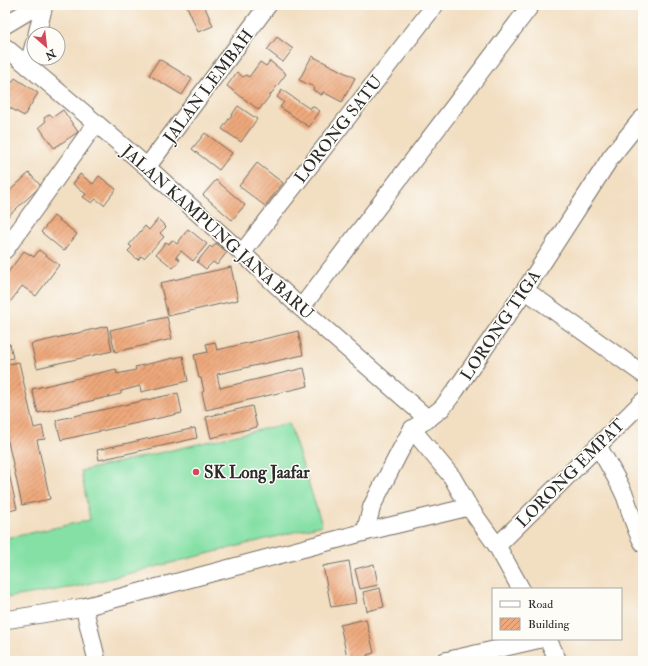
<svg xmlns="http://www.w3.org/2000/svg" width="648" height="666" viewBox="0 0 648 666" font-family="'IM FELL Double Pica',serif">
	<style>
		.grass { fill: #85e0a6; stroke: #588668 }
		.building { fill: url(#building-hatch) }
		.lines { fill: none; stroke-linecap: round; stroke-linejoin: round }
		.minor-casing { stroke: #716a60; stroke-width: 19 }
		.minor { stroke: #fff; stroke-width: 17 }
		.poi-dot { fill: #d1495b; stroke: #fdfcf7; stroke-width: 1.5 }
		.labels { text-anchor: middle; stroke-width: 3; stroke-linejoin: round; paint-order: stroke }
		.street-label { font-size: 17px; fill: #2b2b2b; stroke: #fdfcf7 }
		.poi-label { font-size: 17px; font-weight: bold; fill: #2b2b2b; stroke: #fdfcf7; text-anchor: start }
	</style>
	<defs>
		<pattern id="building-hatch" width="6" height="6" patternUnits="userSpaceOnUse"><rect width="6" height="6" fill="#eea87b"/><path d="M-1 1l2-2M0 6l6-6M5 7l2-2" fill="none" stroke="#c18965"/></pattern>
	</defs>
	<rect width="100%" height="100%" fill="#fdfcf7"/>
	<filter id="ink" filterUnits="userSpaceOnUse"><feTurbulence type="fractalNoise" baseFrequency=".025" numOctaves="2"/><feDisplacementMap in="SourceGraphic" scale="8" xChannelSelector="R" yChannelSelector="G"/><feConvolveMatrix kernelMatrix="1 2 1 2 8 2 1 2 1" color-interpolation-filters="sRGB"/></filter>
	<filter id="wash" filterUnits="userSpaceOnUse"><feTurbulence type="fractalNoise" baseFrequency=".012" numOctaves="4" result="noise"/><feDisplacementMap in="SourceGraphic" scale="16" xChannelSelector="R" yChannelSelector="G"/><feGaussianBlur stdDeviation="0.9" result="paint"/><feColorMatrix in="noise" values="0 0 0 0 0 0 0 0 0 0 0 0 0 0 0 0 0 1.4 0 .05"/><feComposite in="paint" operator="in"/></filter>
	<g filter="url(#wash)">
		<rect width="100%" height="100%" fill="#f2dec1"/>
		<path class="grass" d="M289,423L322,525L75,587L5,598V538L17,536L90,520L81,471Z"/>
		<g id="blocks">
			<g class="building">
				<path d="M188,5H204L213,26L198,32L187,6Z"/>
				<path d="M277,37L293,49L283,62L267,50Z"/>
				<path d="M312,56L355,78L342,102L323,92L322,95L313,90L314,87L299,80Z"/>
				<path d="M159,59L192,79L182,95L149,75Z"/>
				<path d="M270,61L286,74L259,110L227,86L237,72L243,77L246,75L249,77L260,62L266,66Z"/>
				<path d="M15,78L38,93L24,116L5,105V98L8,93L6,92Z"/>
				<path d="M282,90L310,109L312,106L320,111L309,127L280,107L284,102L277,97Z"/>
				<path d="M238,106L257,119L241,142L222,129Z"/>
				<path d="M63,110L78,132L54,148L39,127L46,121L44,118L50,114L53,117Z"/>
				<path d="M205,133L232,153L219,170L192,149Z"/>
				<path d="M257,163L283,183L265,206L239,186Z"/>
				<path d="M29,173L41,186L5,219V195Z"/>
				<path d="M80,174L93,184L99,176L116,189L104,205L96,199L92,203L83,197L86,194L73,184Z"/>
				<path d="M216,180L245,205L232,220L203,195Z"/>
				<path d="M54,216L77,234L64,251L41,232Z"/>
				<path d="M158,219L166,227L160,233L164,237L144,258L141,256L138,260L128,251L132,247L129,245L145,226L149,230Z"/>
				<path d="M188,229L207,244L193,261L181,251L176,257L180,260L173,268L156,254L166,242L169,244L172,240L177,244Z"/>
				<path d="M216,243L227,252L217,265L213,262L206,269L197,262L210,246L212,248Z"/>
				<path d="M39,250L59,265L36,296L22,286L5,309V278L7,275H6L24,251L34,257Z"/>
				<path d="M231,267L238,300L168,316L160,283Z"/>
				<path d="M167,317L172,339L115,352L110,330Z"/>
				<path d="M107,326L112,351L37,368L31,344Z"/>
				<path d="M298,331L303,355L217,374L220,388L304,368L308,386L206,410L202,392L204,391L201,378H199L194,355L208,352L206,344L215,342L217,350Z"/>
				<path d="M10,344L13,358L5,360V345Z"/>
				<path d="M183,356L188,381L141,392L140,386L121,391V394L38,413L32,389L116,369L117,374L136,370L135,367Z"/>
				<path d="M19,362L34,428L42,426L45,439L37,440L50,499L22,505L5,428V365Z"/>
				<path d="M178,393L182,413L61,440L56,420Z"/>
				<path d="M252,406L257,427L211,438L206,417Z"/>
				<path d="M195,428L197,438L99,460L97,450Z"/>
				<path d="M8,469L17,509L6,512L5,470Z"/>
				<path d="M349,561L356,603L331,607L323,566Z"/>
				<path d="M374,564L378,585L360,589L355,569Z"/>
				<path d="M380,588L384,607L367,611L363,592Z"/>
				<path d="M366,619L374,653L367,655L368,661H348L340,625Z"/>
			</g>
		</g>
	</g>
	<g filter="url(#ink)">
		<use href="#blocks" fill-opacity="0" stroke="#716a60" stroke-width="1"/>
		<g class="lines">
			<defs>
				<g id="minor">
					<path d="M5,25L30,10L35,5"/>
					<path d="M37,34L44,5"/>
					<path d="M5,47L28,66L96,123L147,167L242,253L301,308L428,419"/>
					<path d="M28,66L34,44"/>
					<path d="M147,167L268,5"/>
					<path d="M5,250L96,123"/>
					<path d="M242,253L435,5"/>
					<path d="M525,290L643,374"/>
					<path d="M301,308L531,5"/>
					<path d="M412,429L452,477L469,507L497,546L521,589"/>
					<path d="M598,446C607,462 617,478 625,496C631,512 634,528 643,543"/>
					<path d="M365,532L372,506L399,453L412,429L428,419L442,408L455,391L525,290L611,157L639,122L643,118"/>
					<path d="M497,546L643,401"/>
					<path d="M84,607L97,661"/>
					<path d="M5,620L84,607L365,532L469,507"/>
					<path d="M548,639L558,661"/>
					<path d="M445,661L541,639"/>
				</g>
			</defs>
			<use href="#minor" class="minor-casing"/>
			<use href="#minor" class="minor"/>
		</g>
	</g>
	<circle class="poi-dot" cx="196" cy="472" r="4"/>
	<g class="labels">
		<g class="street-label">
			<text transform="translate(208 86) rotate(-53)" y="6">JALAN LEMBAH</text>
			<text transform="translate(338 129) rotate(-52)" y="6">LORONG SATU</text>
			<text transform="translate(218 232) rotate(42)" y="6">JALAN KAMPUNG JANA BARU</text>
			<text transform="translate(500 325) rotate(-56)" y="6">LORONG TIGA</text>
			<text transform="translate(570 473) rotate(-45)" y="6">LORONG EMPAT</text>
		</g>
		<g class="poi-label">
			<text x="204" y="478">SK Long Jaafar</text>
		</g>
	</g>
	<rect width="648" height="666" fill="none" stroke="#fdfcf7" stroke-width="20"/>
	<rect x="492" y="588" width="130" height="52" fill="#fdfcf7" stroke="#a9a8a5"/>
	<rect x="500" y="601" width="20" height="6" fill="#ffffff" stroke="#a9a8a5"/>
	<text x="528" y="608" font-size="12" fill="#2b2b2b">Road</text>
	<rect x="500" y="618" width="20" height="12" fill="url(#building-hatch)" stroke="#a9a8a5"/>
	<text x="528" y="628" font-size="12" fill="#2b2b2b">Building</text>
	<g transform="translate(46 46) rotate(152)"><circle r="19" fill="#fdfcf7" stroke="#a9a8a5"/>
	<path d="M0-3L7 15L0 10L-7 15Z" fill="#d1495b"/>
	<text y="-6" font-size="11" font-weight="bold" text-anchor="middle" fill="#2b2b2b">N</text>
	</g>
</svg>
